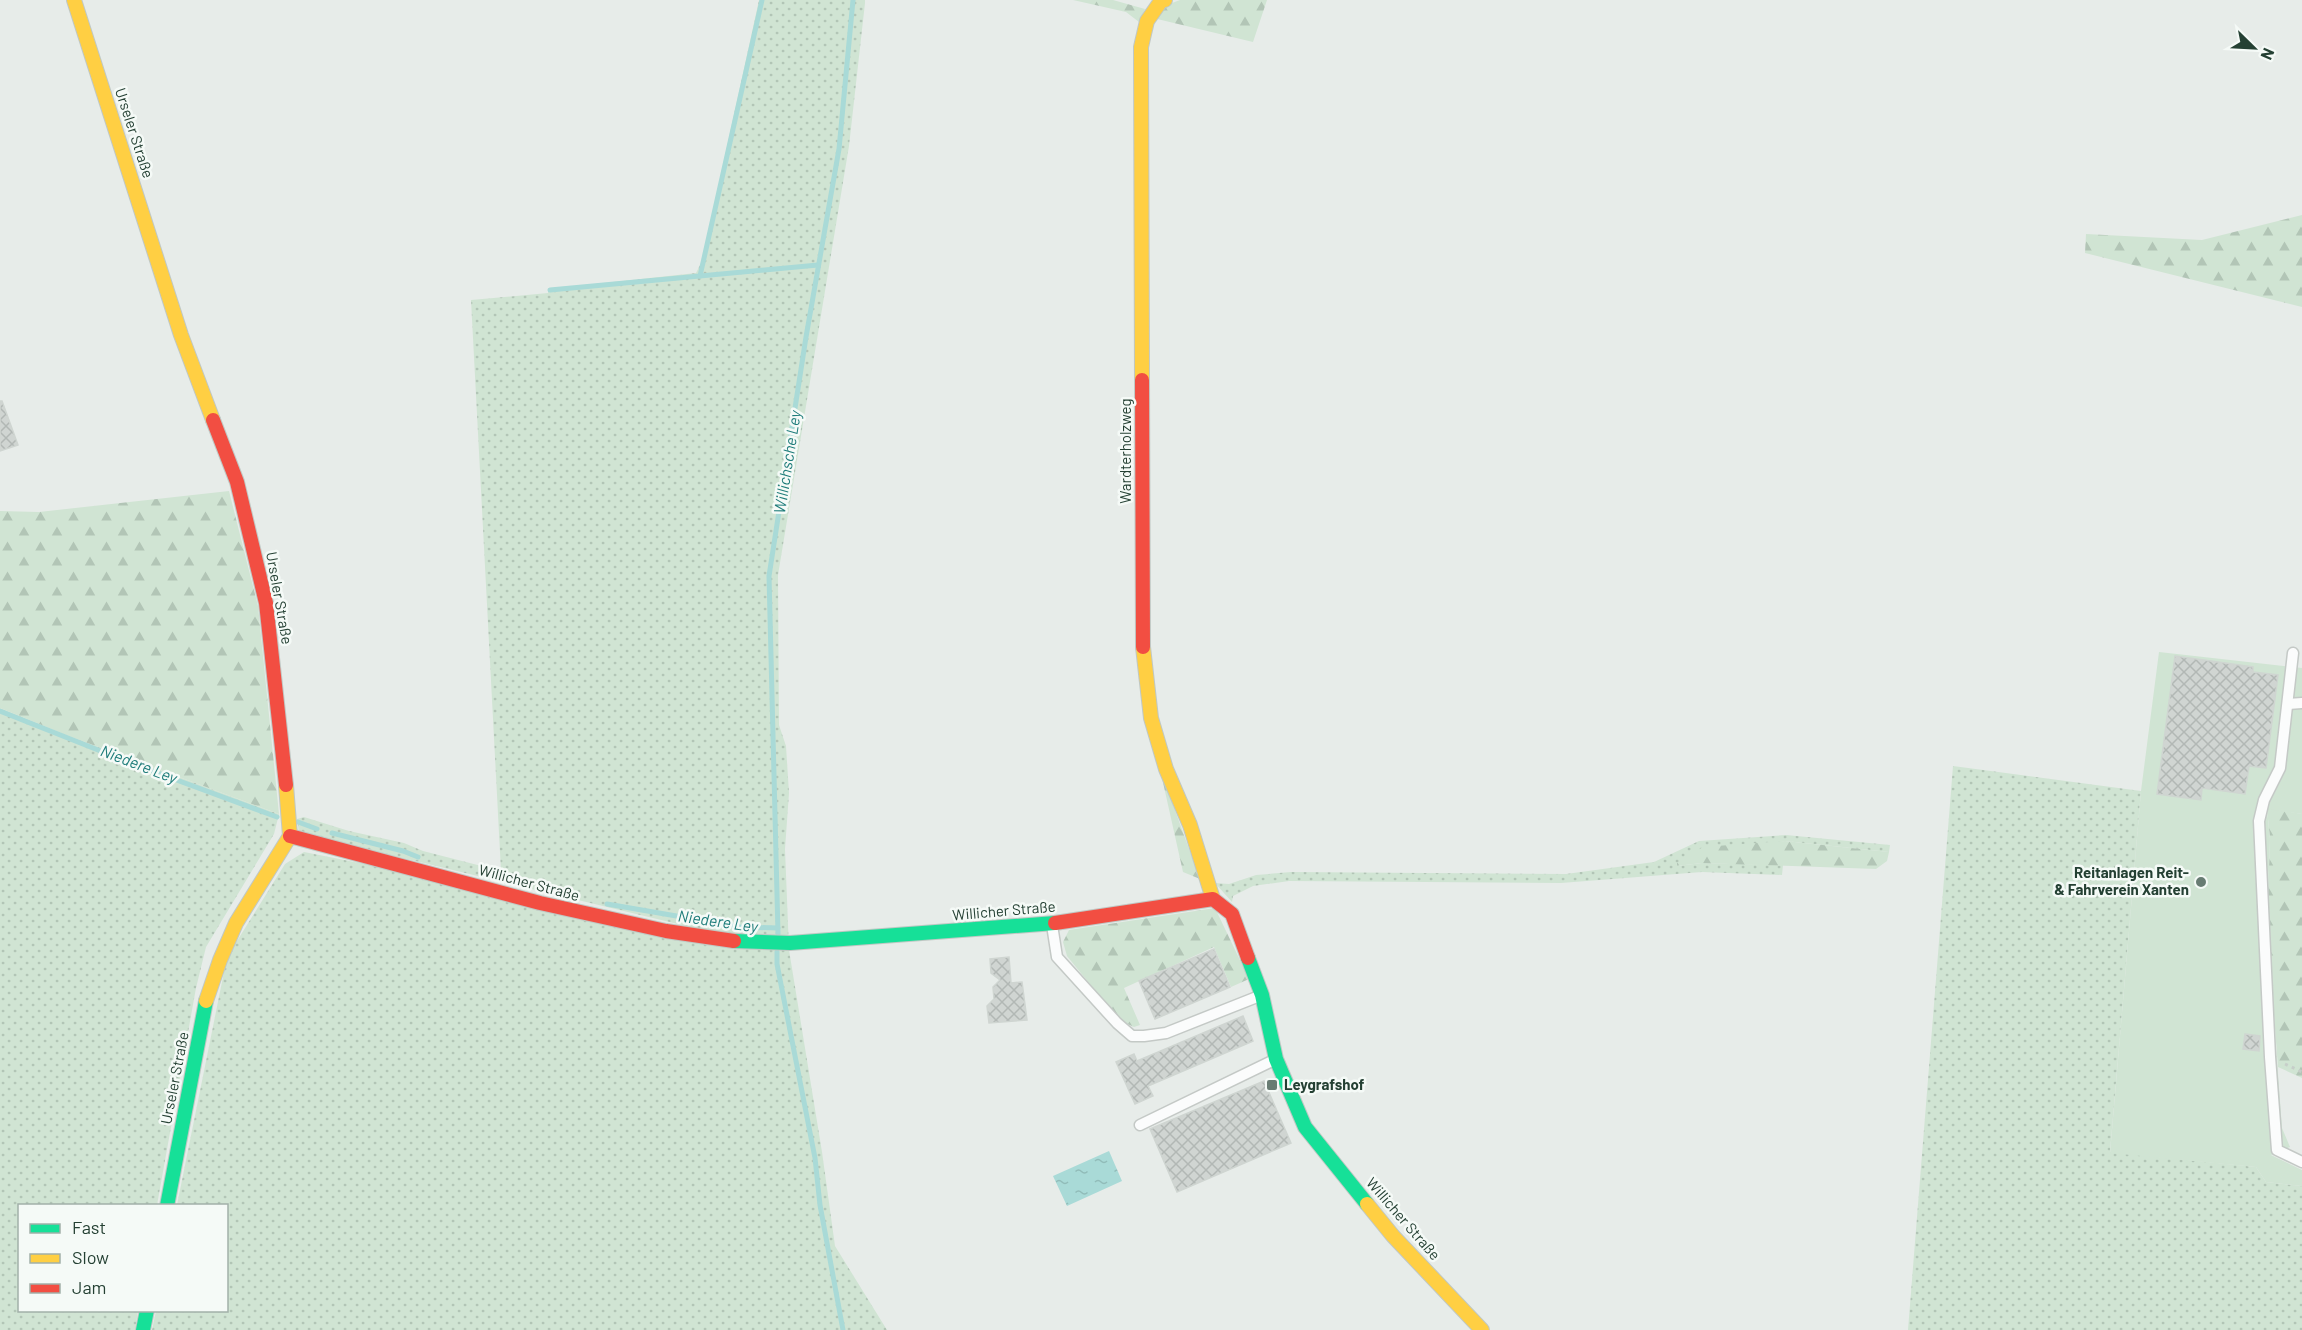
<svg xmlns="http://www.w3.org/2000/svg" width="2302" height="1330" viewBox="0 0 2302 1330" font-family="Barlow,sans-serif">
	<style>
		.grass { fill: url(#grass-dots) }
		.forest { fill: url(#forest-firs) }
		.park { fill: #d0e4d3 }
		.water { fill: url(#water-ripples) }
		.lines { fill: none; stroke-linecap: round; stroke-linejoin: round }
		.stream { stroke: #a9dad7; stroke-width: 5 }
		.building { fill: url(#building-cross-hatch); stroke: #cfd5d1; stroke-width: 1.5 }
		.lane-casing { stroke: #c4c9c6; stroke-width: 13 }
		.fast-casing { stroke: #c0c8c4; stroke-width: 16 }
		.slow-casing { stroke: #c0c8c4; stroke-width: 16 }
		.jam-casing { stroke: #c0c8c4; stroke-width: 16 }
		.path { stroke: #c6cec9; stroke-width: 3; stroke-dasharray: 3 4.5; stroke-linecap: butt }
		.lane { stroke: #fbfcfc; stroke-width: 10 }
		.fast { stroke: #16e098; stroke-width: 14 }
		.slow { stroke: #ffcf43; stroke-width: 14 }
		.jam { stroke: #f24e42; stroke-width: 14 }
		.poi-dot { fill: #687c73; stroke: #f5faf7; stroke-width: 2 }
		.labels { text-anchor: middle; stroke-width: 5; stroke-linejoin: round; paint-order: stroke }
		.street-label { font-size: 15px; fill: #244033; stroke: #f5faf7 }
		.poi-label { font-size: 15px; font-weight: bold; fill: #244033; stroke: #f5faf7; text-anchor: end }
		.water-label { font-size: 16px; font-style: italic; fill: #1e7c7a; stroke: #f5faf7 }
	</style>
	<defs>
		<pattern id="grass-dots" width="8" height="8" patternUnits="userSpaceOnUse" patternTransform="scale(1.5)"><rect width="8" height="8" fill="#d0e4d3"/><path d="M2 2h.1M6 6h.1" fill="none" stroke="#b2c5b6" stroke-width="1.8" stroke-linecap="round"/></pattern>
		<pattern id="forest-firs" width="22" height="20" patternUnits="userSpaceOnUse" patternTransform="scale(1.5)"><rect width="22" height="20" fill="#d0e4d3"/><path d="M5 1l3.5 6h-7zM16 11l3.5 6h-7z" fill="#b2c5b6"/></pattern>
		<pattern id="water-ripples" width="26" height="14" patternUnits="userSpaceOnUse" patternTransform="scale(1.5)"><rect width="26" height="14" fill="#a9dad7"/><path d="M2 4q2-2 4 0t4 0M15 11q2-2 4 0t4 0" fill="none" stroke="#91bcb9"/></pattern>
		<pattern id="building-cross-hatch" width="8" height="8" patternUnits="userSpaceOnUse" patternTransform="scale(1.5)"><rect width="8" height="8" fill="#d0d5d2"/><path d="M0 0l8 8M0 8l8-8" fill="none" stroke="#b2b8b5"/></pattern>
	</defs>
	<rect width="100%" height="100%" fill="#e7ece9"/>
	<g class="grass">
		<path d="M759,0H865V3L849,146L778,575L779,725L786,746L789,793L785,849L789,950L822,1152L835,1246L887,1330H152L156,1311L226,1310V1206L177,1205L227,957L285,864L304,852L728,936L299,833L297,819L304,817L349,831L404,843L423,851L501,871L471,300L548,293V289L696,273L702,261Z"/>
		<path d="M0,708L66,735L279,814L274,834L206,947L196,988L157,1205L20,1206V1310L138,1311L135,1330H0Z"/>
		<path d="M1953,766L2141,791L2110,1152L2256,1167L2266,1182L2302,1186V1330H1908Z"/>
		<path d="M1786,835L1890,845L1889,852L1785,841L1677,866L1702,863L1783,865L1782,875L1702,872L1561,883L1289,881L1253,886L1233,896L1232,902L1215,883L1229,884L1256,875L1291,872L1566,874L1654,862L1699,841Z"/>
	</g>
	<g class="forest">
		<path d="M1073,0H1113L1145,9L1139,22L1126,12Z"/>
		<path d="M1180,0H1267L1253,42L1153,18L1164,6Z"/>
		<path d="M2302,215V307L2085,253L2086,234L2202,240Z"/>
		<path d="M229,491L258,606L279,814L66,735L0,708V511L39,512Z"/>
		<path d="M1160,769L1200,879L1183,872Z"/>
		<path d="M2267,808L2302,814V1078L2278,1067L2267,925L2270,839Z"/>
		<path d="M1785,841L1889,852L1887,861L1876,869L1702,863L1677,866V863L1703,847Z"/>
		<path d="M1215,908L1249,979L1231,987L1214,947L1124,988L1140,1025L1134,1027L1119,1020L1067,956L1063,942L1069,930Z"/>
	</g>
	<path class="park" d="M2159,652L2302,668V814L2267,809L2270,839L2267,925L2282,1128L2290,1147L2271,1155L2302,1170V1186L2266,1182L2256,1167L2110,1153L2141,791Z"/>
	<path class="water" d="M1109,1151L1122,1181L1067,1206L1053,1176Z"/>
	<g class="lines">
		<g class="stream">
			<path d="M700,276L762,0"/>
			<path d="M550,290L818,265"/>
			<path d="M0,711L136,765L277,817"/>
			<path d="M298,822L317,829"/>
			<path d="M332,833L403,851L418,857"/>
			<path d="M607,904L740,927L778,928"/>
			<path d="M778,934L769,576L806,337L839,149L853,0"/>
			<path d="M777,952V964L815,1158L820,1205L843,1330"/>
		</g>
	</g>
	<g class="building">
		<path d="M0,401H2L18,445L0,451Z"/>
		<path d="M2175,656L2253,667V672L2278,675L2266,768L2249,766L2245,794L2202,788L2201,800L2157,794Z"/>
		<path d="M1214,949L1230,987L1155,1019L1139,981Z"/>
		<path d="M1009,957L1011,983L1022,982L1027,1020L989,1023L987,1006L994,999L993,987L1000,980L991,973L990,959Z"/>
		<path d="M1243,1016L1253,1041L1148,1086L1153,1096L1135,1104L1116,1062L1134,1054L1137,1061Z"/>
		<path d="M2245,1034L2260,1036L2259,1051L2243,1049Z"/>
		<path d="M1264,1081L1291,1143L1177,1192L1150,1129Z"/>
	</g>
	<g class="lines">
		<defs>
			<g id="lane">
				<path d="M2293,653L2280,768L2264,800L2259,821L2270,1057L2277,1150L2302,1162"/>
				<path d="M2288,704L2302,703"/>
				<path d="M1052,925L1057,957L1117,1023L1132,1036H1144L1166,1033L1262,995"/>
				<path d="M1140,1125L1276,1059"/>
			</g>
			<g id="fast">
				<path d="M734,941L790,943L1055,923"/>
				<path d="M1248,958L1262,995L1276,1059L1305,1127L1367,1204"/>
				<path d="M167,1206L206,1001"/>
				<path d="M143,1330L147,1310"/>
			</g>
			<g id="slow">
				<path d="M74,0L181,335L213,420"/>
				<path d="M1142,380L1141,47L1147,21L1161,1L1165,0"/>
				<path d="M1143,647L1151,718L1166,769L1190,825L1213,899"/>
				<path d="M206,1001L220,960L236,923L290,836L286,785"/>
				<path d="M1367,1204L1393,1236L1482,1330"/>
			</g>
			<g id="jam">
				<path d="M1142,380L1143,647"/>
				<path d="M213,420L237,482L266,603L286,785"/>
				<path d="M290,836L540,903L666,931L734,941"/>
				<path d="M1055,923L1213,899L1232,914L1248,958"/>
			</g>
		</defs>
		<use href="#lane" class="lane-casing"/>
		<use href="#fast" class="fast-casing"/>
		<use href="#slow" class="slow-casing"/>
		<use href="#jam" class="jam-casing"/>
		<path class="path" d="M2285,1064L2302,1072"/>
		<use href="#lane" class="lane"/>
		<use href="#fast" class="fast"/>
		<use href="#slow" class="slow"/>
		<use href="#jam" class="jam"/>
	</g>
	<g class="poi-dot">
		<circle cx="2201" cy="882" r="6"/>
		<rect x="1266" y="1079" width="12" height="12" rx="3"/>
	</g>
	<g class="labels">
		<g class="street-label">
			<text transform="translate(134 133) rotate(72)" y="5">Urseler Straße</text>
			<text transform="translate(1126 451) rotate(-90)" y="5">Wardterholzweg</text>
			<text transform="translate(279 598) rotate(80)" y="5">Urseler Straße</text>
			<text transform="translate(529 883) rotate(15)" y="5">Willicher Straße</text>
			<text transform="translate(1004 911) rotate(-5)" y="5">Willicher Straße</text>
			<text transform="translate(175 1078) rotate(-79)" y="5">Urseler Straße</text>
			<text transform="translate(1403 1219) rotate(49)" y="5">Willicher Straße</text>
		</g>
		<g class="poi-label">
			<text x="2189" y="878">Reitanlagen Reit-<tspan x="2189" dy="17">&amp; Fahrverein Xanten</tspan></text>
			<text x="1284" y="1090" text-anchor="start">Leygrafshof</text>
		</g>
		<g class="water-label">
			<text transform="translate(787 462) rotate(-81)" y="6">Willichsche Ley</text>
			<text transform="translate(139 764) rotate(21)" y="6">Niedere Ley</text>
			<text transform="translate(718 921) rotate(8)" y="6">Niedere Ley</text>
		</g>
	</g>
	<rect x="18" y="1204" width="210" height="108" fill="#f5faf7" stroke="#a1b0a9" stroke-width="1.5"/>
	<rect x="30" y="1224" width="30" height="9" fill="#16e098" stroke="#a1b0a9" stroke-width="1.5"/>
	<text x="72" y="1234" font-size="18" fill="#244033">Fast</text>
	<rect x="30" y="1254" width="30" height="9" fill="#ffcf43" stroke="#a1b0a9" stroke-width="1.5"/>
	<text x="72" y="1264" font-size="18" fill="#244033">Slow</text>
	<rect x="30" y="1284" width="30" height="9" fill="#f24e42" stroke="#a1b0a9" stroke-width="1.5"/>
	<text x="72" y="1294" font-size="18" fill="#244033">Jam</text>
	<g transform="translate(2254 48) rotate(114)" stroke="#f5faf7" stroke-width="4.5" paint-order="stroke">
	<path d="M0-4.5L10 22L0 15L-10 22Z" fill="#244033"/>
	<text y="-9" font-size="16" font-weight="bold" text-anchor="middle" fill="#244033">N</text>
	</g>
</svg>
